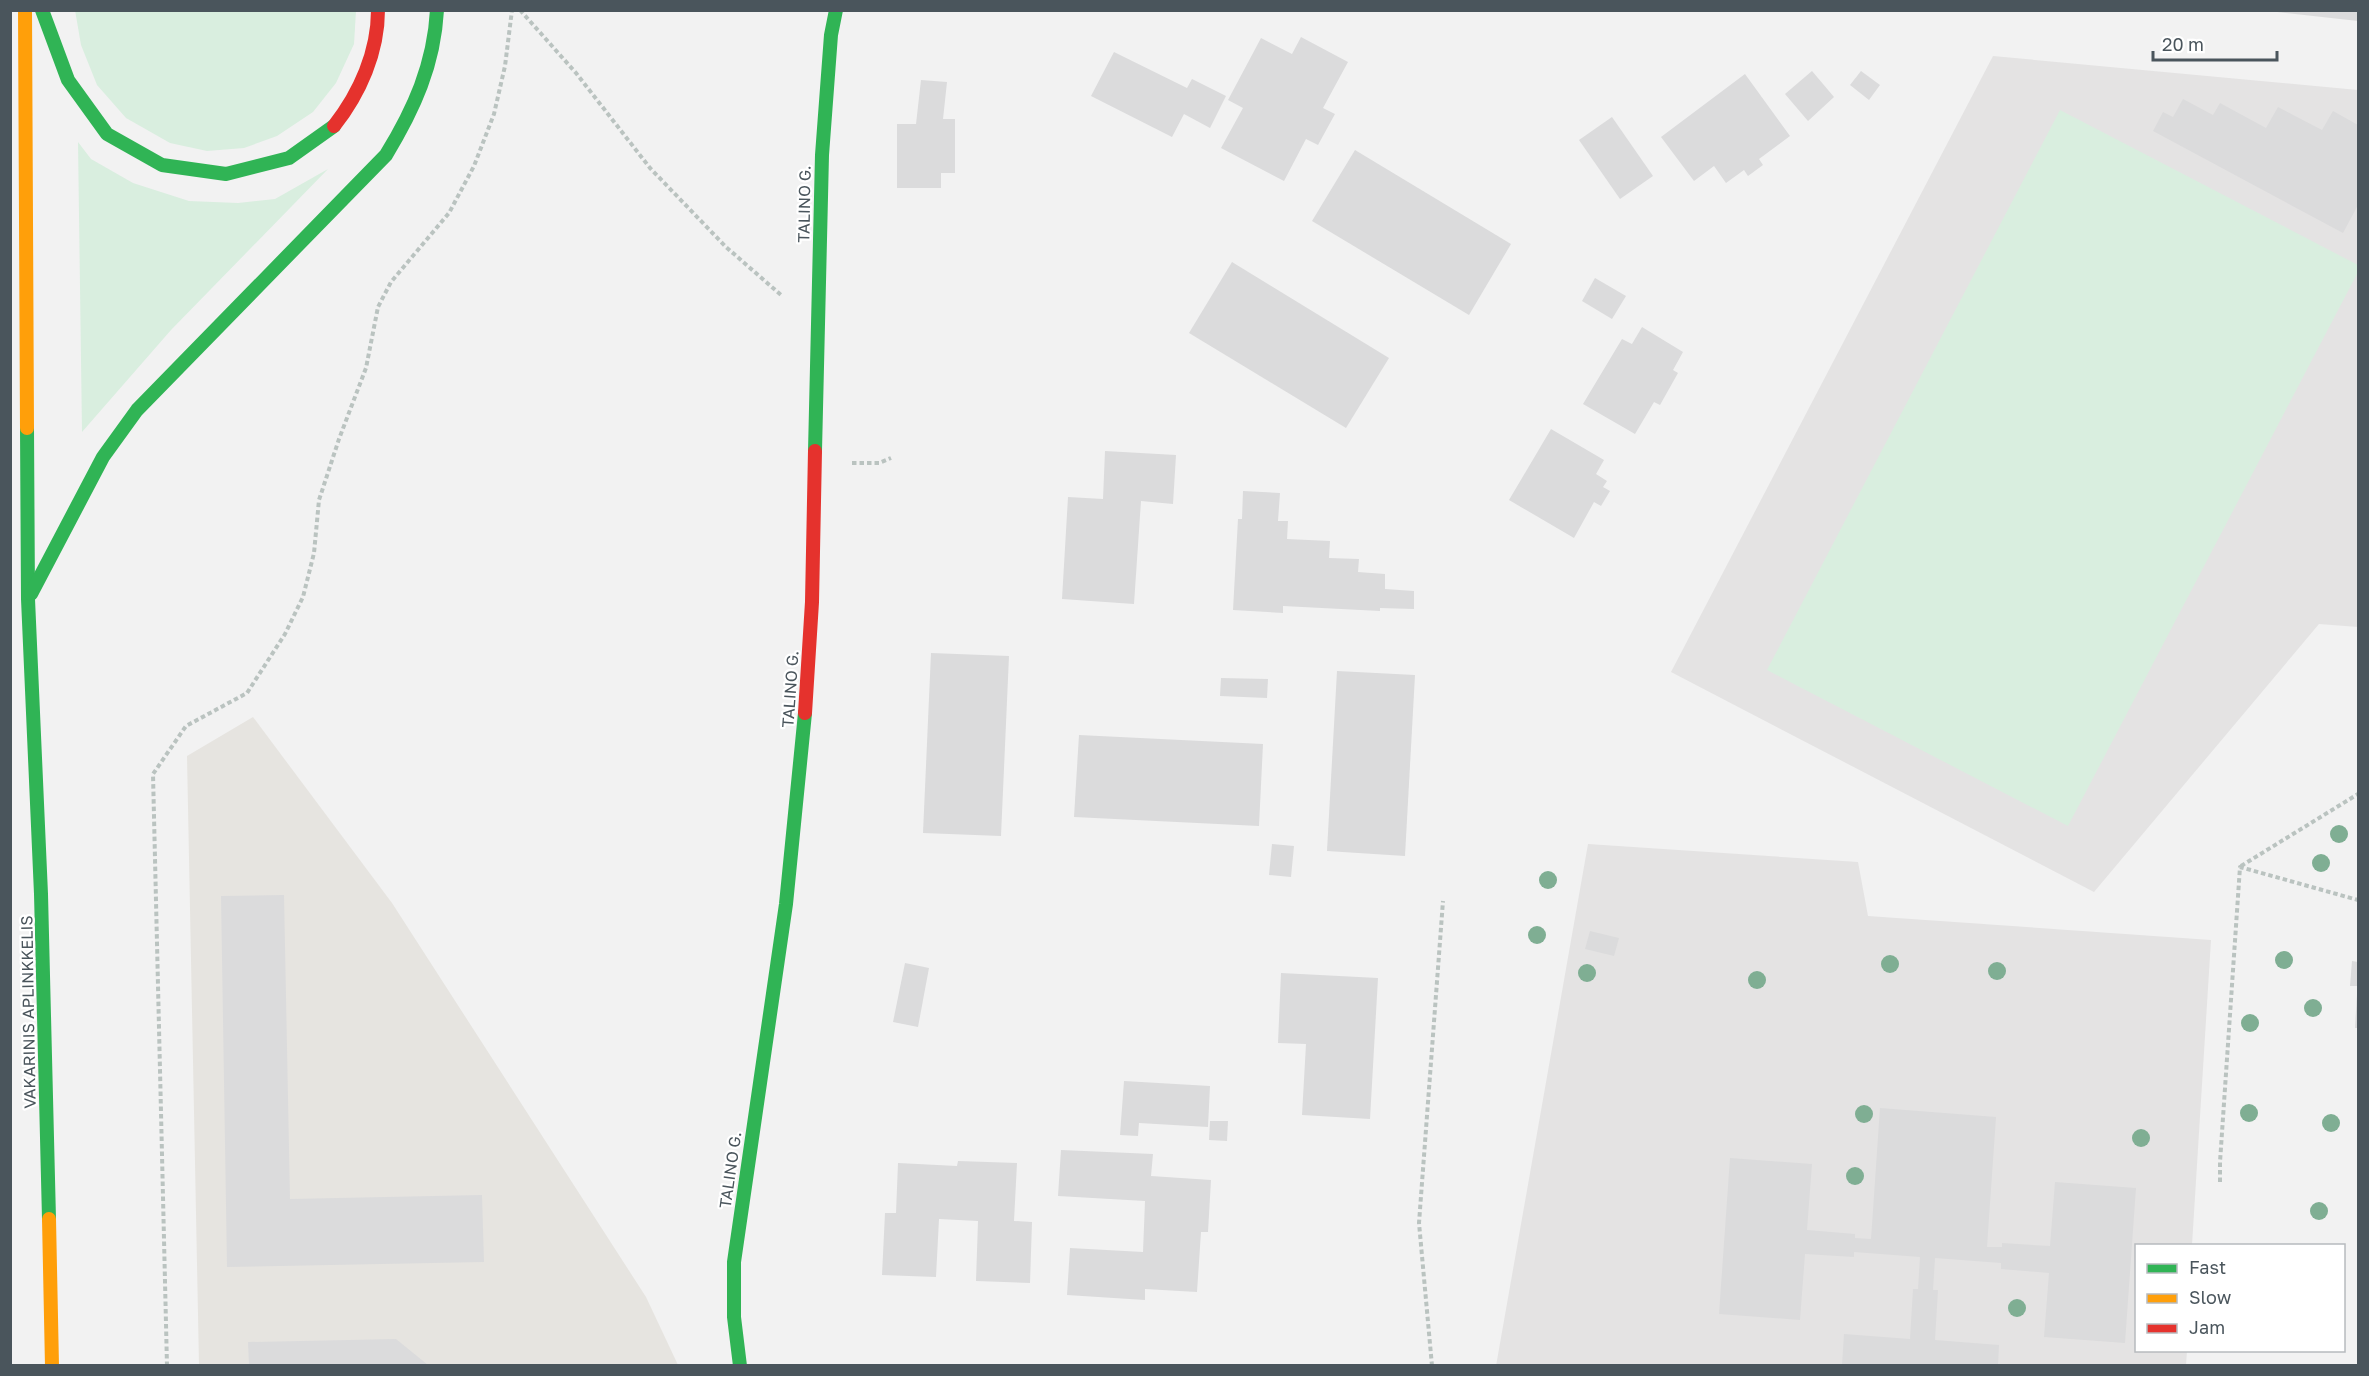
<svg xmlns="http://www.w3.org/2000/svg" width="2369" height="1376" viewBox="0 0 2369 1376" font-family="'Golos Text',sans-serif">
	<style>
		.commercial { fill: #e6e4e0 }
		.education { fill: #e4e3e3 }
		.green { fill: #d9eedf }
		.building { fill: #dbdbdc }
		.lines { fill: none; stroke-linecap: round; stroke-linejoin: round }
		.path { stroke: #bac3c0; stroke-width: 4; stroke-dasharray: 4.5 3; stroke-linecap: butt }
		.fast { stroke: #30b455; stroke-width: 14 }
		.slow { stroke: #ff9f0a; stroke-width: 14 }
		.jam { stroke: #e5322d; stroke-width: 14 }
		.tree { fill: #7fae93 }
		.labels { text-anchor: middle; stroke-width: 4.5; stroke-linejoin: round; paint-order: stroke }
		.street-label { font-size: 16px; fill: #4a555c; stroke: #fff }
	</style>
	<rect width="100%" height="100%" fill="#f2f2f2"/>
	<path class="commercial" d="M253,717L392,903L646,1297L678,1365H199L187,756Z"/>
	<g class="education">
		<path d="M1993,56L2358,90V627L2319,624L2094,892L1671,672Z"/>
		<path d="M1588,844L1858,862L1868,916L2211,940L2192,1245L2136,1246V1350L2187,1351L2186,1365L1496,1366Z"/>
	</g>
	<g class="green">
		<path d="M75,10L356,11L354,44L336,83L313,112L277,136L244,148L207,151L170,143L126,118L97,85L81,45Z"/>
		<path d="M2060,110L2358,265V272L2068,826L1767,670Z"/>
		<path d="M78,142L91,159L133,183L189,201L238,203L275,199L328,169L171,330L82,432Z"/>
	</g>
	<g class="building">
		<path d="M2277,10H2358V21L2277,12Z"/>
		<path d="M1301,37L1348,62L1323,108L1335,114L1318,145L1306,139L1284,181L1221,148L1243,108L1228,100L1261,38L1292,54Z"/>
		<path d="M1114,52L1187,88L1192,79L1226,96L1210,128L1184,114L1172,137L1091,96Z"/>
		<path d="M1812,71L1834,97L1808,121L1785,94Z"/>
		<path d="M1861,71L1880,85L1869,100L1850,85Z"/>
		<path d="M1745,74L1790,136L1759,159L1763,165L1748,176L1744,170L1726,183L1714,166L1694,181L1661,137Z"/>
		<path d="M921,80L947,82L943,119H955V173H941V188H897V124H916Z"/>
		<path d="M2183,99L2213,115L2220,103L2266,128L2278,107L2322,130L2333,111L2358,125V205L2343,233L2153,131L2163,112L2173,117Z"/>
		<path d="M1612,117L1653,176L1620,199L1579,140Z"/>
		<path d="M1355,150L1511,244L1469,315L1312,221Z"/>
		<path d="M1232,262L1389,358L1346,428L1189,333Z"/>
		<path d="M1595,278L1626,296L1612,319L1582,301Z"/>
		<path d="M1642,327L1683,352L1673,370L1678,373L1660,405L1654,402L1635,434L1583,404L1622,339L1632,344Z"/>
		<path d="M1551,429L1604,460L1596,474L1607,481L1603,487L1610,491L1601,506L1594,502L1574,538L1509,500Z"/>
		<path d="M1105,451L1176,455L1173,504L1141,501L1134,604L1062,599L1068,497L1103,499Z"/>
		<path d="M1243,491L1280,493L1278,521H1288L1287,539L1330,541L1329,558L1359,559L1358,572L1385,574V589L1414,591V609L1380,608V611L1283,606V613L1233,610L1238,519H1242Z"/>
		<path d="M931,653L1009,656L1001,836L923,833Z"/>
		<path d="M1337,671L1415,675L1405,856L1327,851Z"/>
		<path d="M1221,678L1268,679L1267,698L1220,696Z"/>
		<path d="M1079,735L1263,744L1259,826L1074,817Z"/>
		<path d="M1272,844L1294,846L1291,877L1269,875Z"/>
		<path d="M284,895L290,1199L482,1195L484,1262L227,1267L221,896Z"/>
		<path d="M1590,931L1619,938L1614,956L1585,949Z"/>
		<path d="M2352,961L2358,962V986H2350Z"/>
		<path d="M905,963L929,968L918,1027L893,1022Z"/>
		<path d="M1281,973L1378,978L1370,1119L1302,1115L1306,1044L1278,1043Z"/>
		<path d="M2357,994L2358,995V1028H2355Z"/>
		<path d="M1124,1081L1210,1086L1208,1127L1139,1123L1138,1136L1120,1135Z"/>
		<path d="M1880,1108L1996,1117L1987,1247H2002V1243L2050,1246L2055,1182L2136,1188L2125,1343L2044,1337L2049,1273L2001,1269V1263L1935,1258L1933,1290H1938L1935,1340L1999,1345L1998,1365H1842L1844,1334L1910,1339L1913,1289H1918L1920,1257L1854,1252V1257L1805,1254L1800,1320L1719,1314L1730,1158L1812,1164L1807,1230L1855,1234V1238L1871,1239Z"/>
		<path d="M1210,1121H1228L1227,1141L1209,1140Z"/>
		<path d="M1061,1150L1153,1154L1151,1176L1211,1180L1208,1232H1201L1197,1292L1145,1289V1300L1067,1295L1070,1248L1143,1252L1145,1201L1058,1196Z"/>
		<path d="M958,1161L1017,1163L1014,1221L1032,1222L1030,1283L976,1281L978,1221L939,1219L936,1277L882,1275L885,1213H896L898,1163L957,1166Z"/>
		<path d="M396,1339L428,1365H249L248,1342Z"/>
	</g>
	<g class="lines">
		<g class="path">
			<path d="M520,10L576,73L650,168L726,247L781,295"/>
			<path d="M852,463H879L891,458"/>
			<path d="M2241,866L2358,794"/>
			<path d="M2220,1182V1162L2240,867L2358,900"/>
			<path d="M167,1366L153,774L186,726L247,693L285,634L303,597L314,553L319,500L339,439L366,368L378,307L391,282L449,213L474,166L494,114L505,66L512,10"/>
			<path d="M1432,1366L1419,1223L1443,901"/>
		</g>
		<g class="fast">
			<path d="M42,10L68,80L107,134L162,165L226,174L289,158L334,126"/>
			<path d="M27,428L28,599L41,894L49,1219"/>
			<path d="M815,451L822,155L831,35L836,10"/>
			<path d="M31,594L103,457L137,410L386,155C414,109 434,65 437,10"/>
			<path d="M740,1366L734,1317V1262L786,904L805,713"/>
		</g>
		<g class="slow">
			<path d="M25,10L27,428"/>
			<path d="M49,1219L52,1366"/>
		</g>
		<g class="jam">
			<path d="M334,126C360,93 378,52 378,10"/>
			<path d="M805,713L812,602L815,451"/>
		</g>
	</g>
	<g class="tree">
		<circle cx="2339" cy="834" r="9"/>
		<circle cx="2321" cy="863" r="9"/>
		<circle cx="1548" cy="880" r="9"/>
		<circle cx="1537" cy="935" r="9"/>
		<circle cx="2284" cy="960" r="9"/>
		<circle cx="1890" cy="964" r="9"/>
		<circle cx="1997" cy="971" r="9"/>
		<circle cx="1587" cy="973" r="9"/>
		<circle cx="1757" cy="980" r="9"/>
		<circle cx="2313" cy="1008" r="9"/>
		<circle cx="2250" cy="1023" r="9"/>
		<circle cx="2249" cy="1113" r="9"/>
		<circle cx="1864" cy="1114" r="9"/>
		<circle cx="2331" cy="1123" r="9"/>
		<circle cx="2141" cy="1138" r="9"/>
		<circle cx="1855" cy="1176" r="9"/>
		<circle cx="2319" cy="1211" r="9"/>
		<circle cx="2017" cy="1308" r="9"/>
	</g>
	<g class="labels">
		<g class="street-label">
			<text transform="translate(804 204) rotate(-89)" y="6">TALINO G.</text>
			<text transform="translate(790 689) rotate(-86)" y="6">TALINO G.</text>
			<text transform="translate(28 1012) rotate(-91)" y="6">VAKARINIS APLINKKELIS</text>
			<text transform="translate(730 1170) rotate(-82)" y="6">TALINO G.</text>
		</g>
	</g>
	<rect width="2369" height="1376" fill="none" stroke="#4a555c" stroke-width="24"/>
	<rect x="2135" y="1244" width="210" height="108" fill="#ffffff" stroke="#b7bbbe" stroke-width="1.5"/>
	<rect x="2147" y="1264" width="30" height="9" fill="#30b455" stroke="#b7bbbe" stroke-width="1.5"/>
	<text x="2189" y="1274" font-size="18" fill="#4a555c">Fast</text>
	<rect x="2147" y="1294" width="30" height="9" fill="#ff9f0a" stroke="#b7bbbe" stroke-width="1.5"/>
	<text x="2189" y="1304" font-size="18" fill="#4a555c">Slow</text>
	<rect x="2147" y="1324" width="30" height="9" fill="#e5322d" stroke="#b7bbbe" stroke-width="1.5"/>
	<text x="2189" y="1334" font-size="18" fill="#4a555c">Jam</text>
	<path d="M2153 51v9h124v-9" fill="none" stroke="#4a555c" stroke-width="3"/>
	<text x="2162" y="51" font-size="18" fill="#4a555c" stroke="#ffffff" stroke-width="4.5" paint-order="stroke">20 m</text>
</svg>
